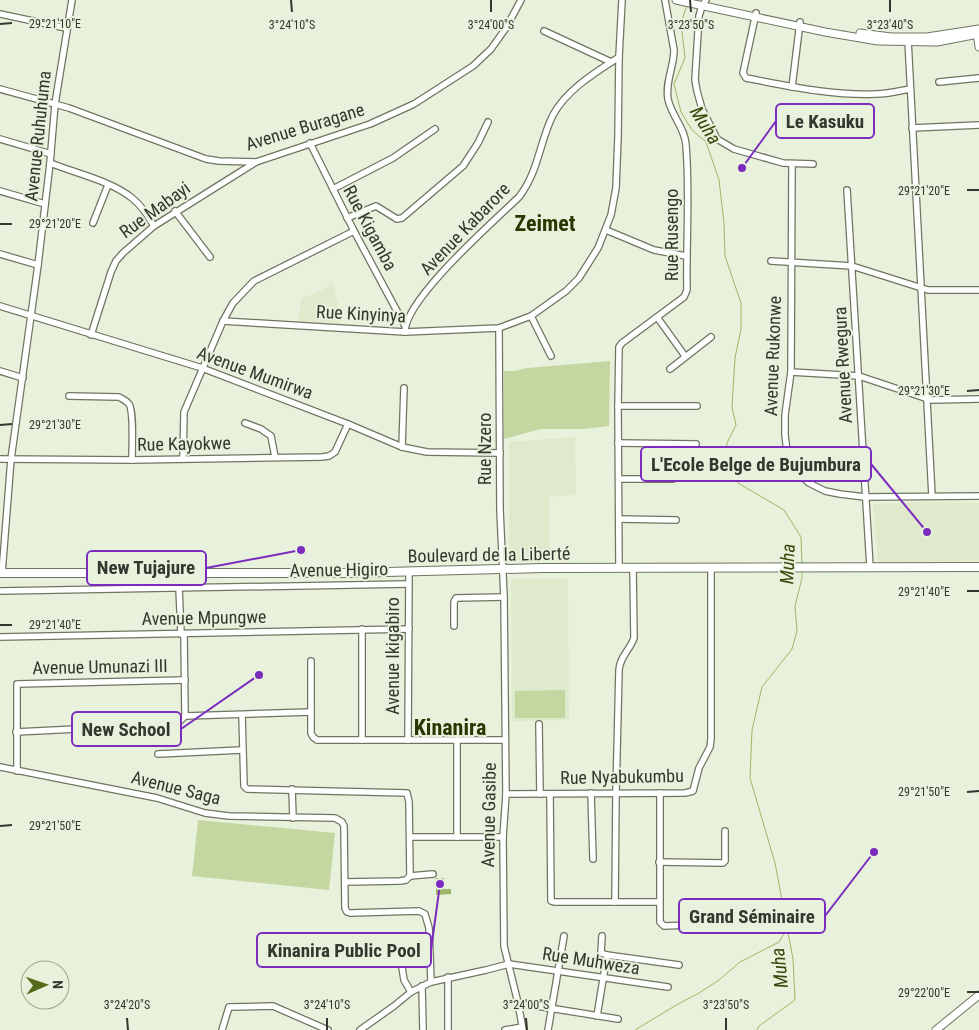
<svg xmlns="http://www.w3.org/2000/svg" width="979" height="1030" viewBox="0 0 979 1030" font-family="'Roboto Condensed',sans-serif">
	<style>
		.built { fill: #dfeacc }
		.green { fill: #c4d7a0 }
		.water { fill: #9cb767 }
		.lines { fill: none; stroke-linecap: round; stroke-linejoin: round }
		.stream { stroke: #9cb767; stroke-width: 1 }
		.minor-casing { stroke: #6e7561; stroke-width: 8 }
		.major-casing { stroke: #6e7561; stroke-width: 9 }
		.highway-casing { stroke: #6e7561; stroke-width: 10 }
		.minor { stroke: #fff; stroke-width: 5.5 }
		.major { stroke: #fff; stroke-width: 7 }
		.highway { stroke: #fff; stroke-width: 8 }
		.ticks { fill: none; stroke: #34372f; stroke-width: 2 }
		.labels { text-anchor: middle; stroke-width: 4; stroke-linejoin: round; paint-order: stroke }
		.street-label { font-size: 18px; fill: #34372f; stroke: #e8f1db }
		.water-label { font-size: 19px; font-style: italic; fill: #37470b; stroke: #e8f1db }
		.district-label { font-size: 22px; font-weight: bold; fill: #283600; stroke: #e8f1db }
		.ticks-label { font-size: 12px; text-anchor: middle; fill: #34372f; stroke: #e8f1db; stroke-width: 4; stroke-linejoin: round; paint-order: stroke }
		.leader { fill: none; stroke: #7b2cbf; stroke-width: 2 }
		.callout-dot { fill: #7b2cbf; stroke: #e8f1db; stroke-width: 2 }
		.callout { fill: #e8f1db; stroke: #7b2cbf; stroke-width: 2 }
		.callout-label { font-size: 19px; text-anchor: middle; font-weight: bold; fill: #34372f }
	</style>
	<rect width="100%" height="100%" fill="#e8f1db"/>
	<g class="built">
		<path d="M333,282L335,295L340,309V323L299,321L301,299L330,286L329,283Z"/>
		<path d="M575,437L576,495L549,497L550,560H509V442Z"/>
		<path d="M928,502L979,503V561L878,562L873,504Z"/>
		<path d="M568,578L569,720L512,721L511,582L514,579Z"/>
	</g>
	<g class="green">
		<path d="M610,361L609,426L584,429H540L504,439V371H515L527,368Z"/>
		<path d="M565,690V718H515V691Z"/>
		<path d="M198,820L335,833L329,890L192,876Z"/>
	</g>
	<path class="water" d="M436,878H444V889H451V894L436,895Z"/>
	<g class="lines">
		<g class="stream">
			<path d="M687,5L681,23L685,58L674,84L681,112L692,130L706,142L719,180L724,223L725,256L741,303V329L735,358L732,407L736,425L727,443L725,461L738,483L784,510L801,537L802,564"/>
			<path d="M635,1030L678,1004L699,993L719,980L740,962L779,942L786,930"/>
			<path d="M757,1030L759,1026L795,1000L793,959L775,863L750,778L752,730L762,687L792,649L797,631L795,606L802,578V571"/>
		</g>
		<defs>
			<g id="minor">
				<path d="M706,0L702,6L699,16L695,80L697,91L702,109L717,139L734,149L783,163L813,164"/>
				<path d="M756,13L743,73L746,78C788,86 833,96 876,94C888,94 899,91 910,89"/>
				<path d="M0,14L66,28"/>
				<path d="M544,31L611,62"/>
				<path d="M908,40L932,496"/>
				<path d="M939,82L979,78"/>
				<path d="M792,87L800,22"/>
				<path d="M0,89L69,108L206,159L219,161L256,162L370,124L414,104L473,66L491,49L506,28L521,0"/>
				<path d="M912,128L979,125"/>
				<path d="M0,139L51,154"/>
				<path d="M310,143L354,231L405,326"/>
				<path d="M50,163C75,173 111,181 132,198C142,206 148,216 154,226"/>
				<path d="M792,164L791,372L785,415V435L787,452L792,465L799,474L809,483L825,491L840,494L865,497L979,496"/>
				<path d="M333,189L393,158L435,129"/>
				<path d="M847,190L870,567"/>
				<path d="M0,191L45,204"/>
				<path d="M175,211L210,257"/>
				<path d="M347,218L376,206L397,219L402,218L463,166L478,143L488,122"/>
				<path d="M93,223L108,185"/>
				<path d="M606,230L654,250L686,256"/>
				<path d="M0,254L38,265"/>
				<path d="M771,261L852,266L928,290H979"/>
				<path d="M0,306L202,368L348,424L402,447L427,452L500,453"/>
				<path d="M531,316L551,356"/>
				<path d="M657,317L685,356"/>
				<path d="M223,321L405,332L499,328L531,316L566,291L579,278L598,248L611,215L616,188L618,137L619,57L622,0"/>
				<path d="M499,328L500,510L504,597L506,794L503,837L504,946L518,1003L523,1030"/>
				<path d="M405,332C404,300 494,221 519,197C539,171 539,143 553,115C566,90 596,72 619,57"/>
				<path d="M91,335L111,272L116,261L123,253L154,226L256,162"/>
				<path d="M670,369L711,337"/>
				<path d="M0,371L23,378"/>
				<path d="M791,372L859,376L931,400L979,399"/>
				<path d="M69,396L119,397C122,399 126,400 129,404C134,411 132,449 132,460"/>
				<path d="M618,406H697"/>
				<path d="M245,423L261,429L271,436L275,457"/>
				<path d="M618,443L696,444"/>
				<path d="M402,447L404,388"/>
				<path d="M0,459L132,460L322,457L329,456L335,452L348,424"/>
				<path d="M183,459L184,412L223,321L233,303L254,281L354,231"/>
				<path d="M619,479H673"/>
				<path d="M619,519L676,520"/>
				<path d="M619,568L618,406L619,347L622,343L684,297L687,290C686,241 690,193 686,145C685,128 671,115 668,99C665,82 674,67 674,50L665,0"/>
				<path d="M2,573L11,459L38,265L50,163L55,104L72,0"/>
				<path d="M179,588L181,634"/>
				<path d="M0,591L408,584"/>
				<path d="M454,626V602L456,598L504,597"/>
				<path d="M362,629V740"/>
				<path d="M184,634L185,716"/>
				<path d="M0,637L409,629"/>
				<path d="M311,661V733L313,737L317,740H505"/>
				<path d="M242,715L244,786L247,789L407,793L409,802L410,876"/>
				<path d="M185,716L311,712"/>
				<path d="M539,724L540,794"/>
				<path d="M16,732L177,724L185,716"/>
				<path d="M408,740L409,571"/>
				<path d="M457,740V837"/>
				<path d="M158,754L242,750"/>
				<path d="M0,767L157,798L205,813L229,816L335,818L342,822L344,826L345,908L347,912L350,913L419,911L425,914L429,928L431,982"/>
				<path d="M17,771V684L185,680"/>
				<path d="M292,789L293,818"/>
				<path d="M591,793L593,859"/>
				<path d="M660,793V922L664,926L690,925"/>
				<path d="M506,794L685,793L693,791L699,768L710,747L711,739V568"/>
				<path d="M550,794L551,901L554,902H659"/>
				<path d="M410,837H503"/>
				<path d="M659,862L723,863L725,861V831"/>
				<path d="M345,882L400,881L406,880L410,876L433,874"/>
				<path d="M615,902L616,793L619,670C620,656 630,650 634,638L633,568"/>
				<path d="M602,936L601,953L607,955"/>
				<path d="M328,957L398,959L401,961L404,980L411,992"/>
				<path d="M448,977V1030"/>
				<path d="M422,986L423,1030"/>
				<path d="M518,1003L618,1019"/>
				<path d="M597,1016L607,955L679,965"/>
				<path d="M222,1030L229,1007L273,1006L328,1030"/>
				<path d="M360,1030L394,1006L411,992L431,982L486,970L509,964L668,987"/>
				<path d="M505,1030L522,1027"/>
				<path d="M548,1030L564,936"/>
			</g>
			<g id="major">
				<path d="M676,0L825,32L878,41L937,42L979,34"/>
				<path d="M977,32L979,47"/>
				<path d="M860,33L891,37H927L979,29"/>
				<path d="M936,1030L979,995"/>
			</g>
			<path id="highway" d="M0,573H348L543,568L979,567"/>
		</defs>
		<use href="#minor" class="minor-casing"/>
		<use href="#major" class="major-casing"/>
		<use href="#highway" class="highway-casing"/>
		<use href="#minor" class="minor"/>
		<use href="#major" class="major"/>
		<use href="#highway" class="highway"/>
	</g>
	<path class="ticks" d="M291,0L292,12M491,0V12M690,0L691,12M890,0V12M0,24L12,23M967,190H979M0,224H12M967,391L979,390M0,425L12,424M967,591H979M0,625H12M967,792L979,791M0,826L12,825M967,992H979M127,1018L128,1030M327,1018V1030M526,1018L527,1030M726,1018V1030"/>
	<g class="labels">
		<g class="street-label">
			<text transform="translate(305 127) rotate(-17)" y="6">Avenue Buragane</text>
			<text transform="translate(38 136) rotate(-84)" y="6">Avenue Ruhuhuma</text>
			<text transform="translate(155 210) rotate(-36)" y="6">Rue Mabayi</text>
			<text transform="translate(370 228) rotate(62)" y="6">Rue Kigamba</text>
			<text transform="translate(465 229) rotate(-46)" y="6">Avenue Kabarore</text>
			<text transform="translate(672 235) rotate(-90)" y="6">Rue Rusengo</text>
			<text transform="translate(361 314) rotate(3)" y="6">Rue Kinyinya</text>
			<text transform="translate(773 356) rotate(-88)" y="6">Avenue Rukonwe</text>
			<text transform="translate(843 365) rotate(-93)" y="6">Avenue Rwegura</text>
			<text transform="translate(255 373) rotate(20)" y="6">Avenue Mumirwa</text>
			<text transform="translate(184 444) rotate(-1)" y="6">Rue Kayokwe</text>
			<text transform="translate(485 449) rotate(-90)" y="6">Rue Nzero</text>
			<text transform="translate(489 555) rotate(-1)" y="6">Boulevard de la Liberté</text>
			<text transform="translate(339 570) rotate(-1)" y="6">Avenue Higiro</text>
			<text transform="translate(204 618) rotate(-1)" y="6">Avenue Mpungwe</text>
			<text transform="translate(393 656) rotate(-90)" y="6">Avenue Ikigabiro</text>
			<text transform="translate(100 667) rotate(-1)" y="6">Avenue Umunazi III</text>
			<text transform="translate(622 777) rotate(-1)" y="6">Rue Nyabukumbu</text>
			<text transform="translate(176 788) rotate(14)" y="6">Avenue Saga</text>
			<text transform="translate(489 815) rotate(-89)" y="6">Avenue Gasibe</text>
			<text transform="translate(591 961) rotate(9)" y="6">Rue Muhweza</text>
		</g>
		<g class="water-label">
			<text transform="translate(706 125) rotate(58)" y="7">Muha</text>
			<text transform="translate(787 564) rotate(-88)" y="7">Muha</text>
			<text transform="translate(779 968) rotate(-96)" y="7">Muha</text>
		</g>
		<g class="district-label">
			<text x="545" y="231">Zeimet</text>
			<text x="450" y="735">Kinanira</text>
		</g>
	</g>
	<g class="ticks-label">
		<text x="55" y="28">29°21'10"E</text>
		<text x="292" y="29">3°24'10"S</text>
		<text x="491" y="29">3°24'00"S</text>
		<text x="691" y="29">3°23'50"S</text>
		<text x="890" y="29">3°23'40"S</text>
		<text x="924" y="195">29°21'20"E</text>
		<text x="55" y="228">29°21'20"E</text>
		<text x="924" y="395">29°21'30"E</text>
		<text x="55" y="429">29°21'30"E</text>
		<text x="924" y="596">29°21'40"E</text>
		<text x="55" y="629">29°21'40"E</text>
		<text x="924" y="796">29°21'50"E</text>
		<text x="55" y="830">29°21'50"E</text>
		<text x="924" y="997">29°22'00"E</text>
		<text x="127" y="1009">3°24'20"S</text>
		<text x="327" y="1009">3°24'10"S</text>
		<text x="526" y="1009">3°24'00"S</text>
		<text x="726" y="1009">3°23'50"S</text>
	</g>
	<path class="leader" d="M742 168L776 121M927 532L871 464M301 550L206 568M259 675L181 729M874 852L825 916M440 884L431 950"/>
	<g class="callout-dot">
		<circle cx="742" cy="168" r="5"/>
		<circle cx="927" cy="532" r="5"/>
		<circle cx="301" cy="550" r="5"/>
		<circle cx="259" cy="675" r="5"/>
		<circle cx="874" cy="852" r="5"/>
		<circle cx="440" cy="884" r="5"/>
	</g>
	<g class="callout">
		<rect x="776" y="104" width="98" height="34" rx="5"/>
		<rect x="641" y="447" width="230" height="34" rx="5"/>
		<rect x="87" y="551" width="119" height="34" rx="5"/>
		<rect x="72" y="712" width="109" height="34" rx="5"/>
		<rect x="679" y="899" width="146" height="34" rx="5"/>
		<rect x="257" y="933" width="174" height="34" rx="5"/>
	</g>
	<g class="callout-label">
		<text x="825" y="128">Le Kasuku</text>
		<text x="756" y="471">L'Ecole Belge de Bujumbura</text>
		<text x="146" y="574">New Tujajure</text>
		<text x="126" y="736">New School</text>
		<text x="752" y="923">Grand Séminaire</text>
		<text x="344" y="957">Kinanira Public Pool</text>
	</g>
	<g transform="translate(45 985) rotate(88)"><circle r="24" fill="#e8f1db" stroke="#a0a796"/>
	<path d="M0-4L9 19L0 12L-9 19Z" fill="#546a1a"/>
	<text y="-8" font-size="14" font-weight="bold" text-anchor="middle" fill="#34372f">N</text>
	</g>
</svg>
